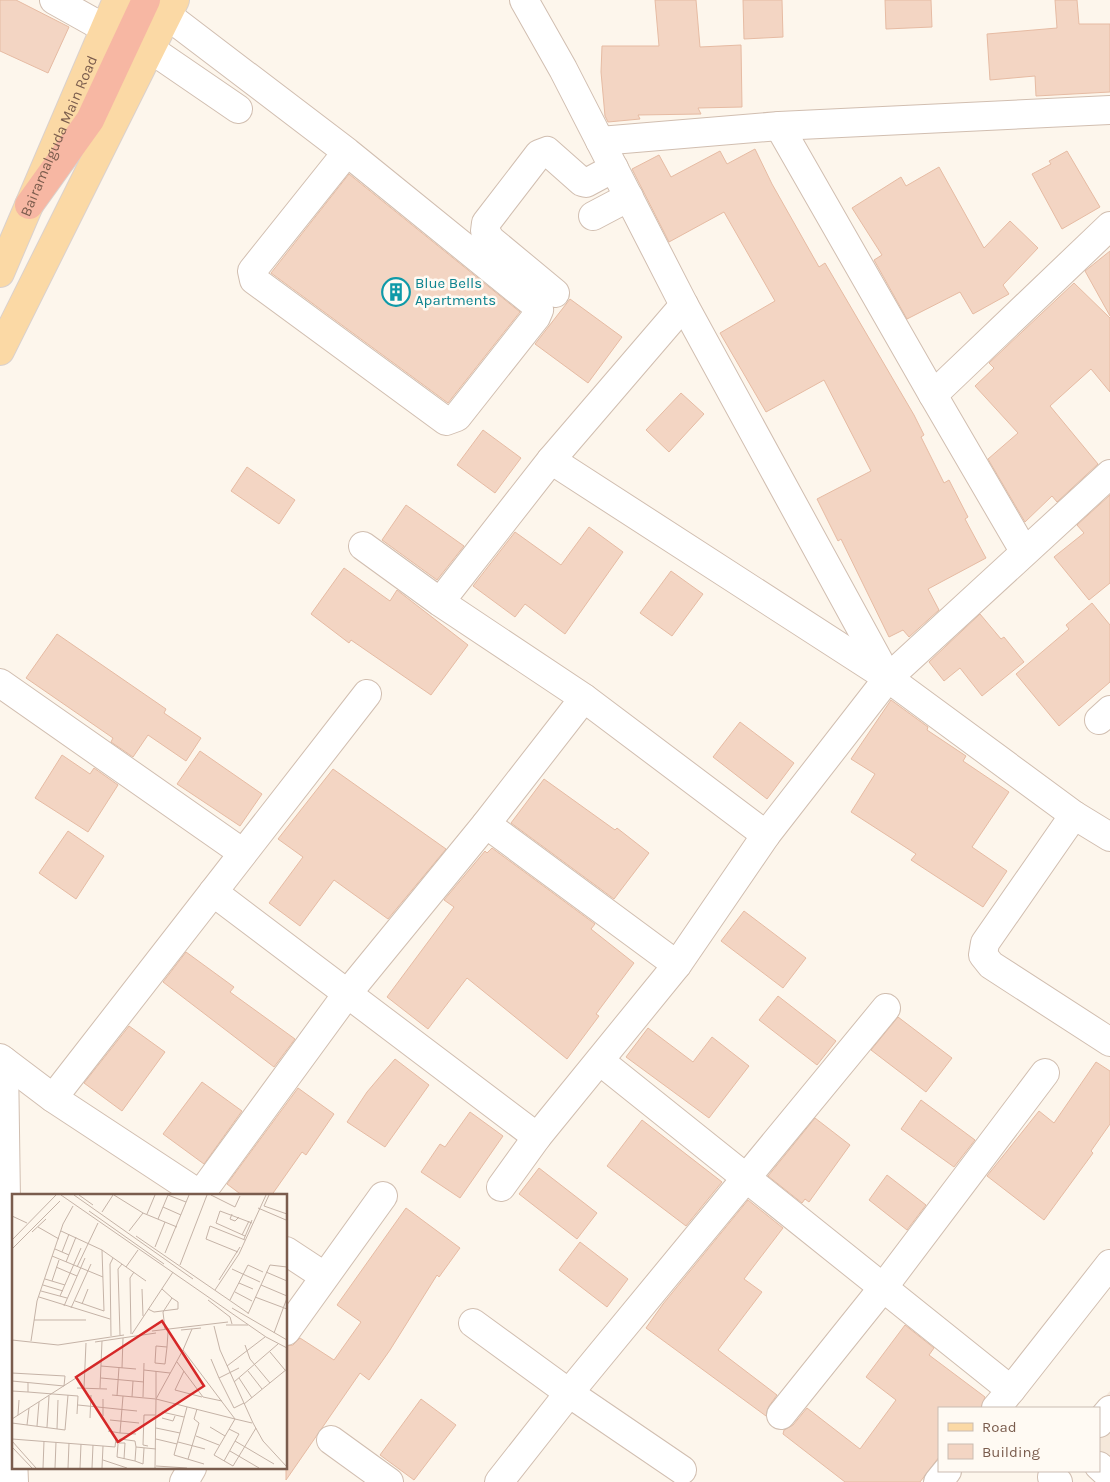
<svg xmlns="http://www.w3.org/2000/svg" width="1110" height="1482" viewBox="0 0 1110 1482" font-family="Karla,sans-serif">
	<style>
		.residential { fill: #f5e8da }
		.building { fill: #f3d5c3; stroke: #e6bba3 }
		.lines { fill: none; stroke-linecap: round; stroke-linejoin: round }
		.minor-casing { stroke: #d1beb0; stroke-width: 30 }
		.major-casing { stroke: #dad1cd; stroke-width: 30 }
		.highway-casing { stroke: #dad1cd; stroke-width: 30 }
		.minor { stroke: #fff; stroke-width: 28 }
		.major { stroke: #fbd9a5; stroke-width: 28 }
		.highway { stroke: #f7b7a3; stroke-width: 28 }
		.labels { text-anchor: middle; stroke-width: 5; stroke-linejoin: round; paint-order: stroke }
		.street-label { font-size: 15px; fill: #7a5c4d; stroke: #fffaf3 }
		.culture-label { font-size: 15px; fill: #0d838f; stroke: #fffaf3; text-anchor: start }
		.inset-road { fill: none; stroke: #c5b3a7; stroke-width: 1 }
		.view { fill: #d62828; fill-opacity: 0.15; stroke: #d62828; stroke-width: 2.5 }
		.inset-edge { fill: none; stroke: #7a5c4d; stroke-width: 2.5 }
	</style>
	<rect width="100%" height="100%" fill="#fdf6ec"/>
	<path class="residential" d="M1110,1391V1482H1095L1084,1471H1099V1408H1095Z"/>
	<g class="building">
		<path d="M0,0H16L69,27L48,73L0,51Z"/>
		<path d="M655,0H696L700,47L741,45L742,107L698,108L701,114L638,115L640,119L608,122L605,116L601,72L602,46H659Z"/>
		<path d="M743,0H782L783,37L744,39Z"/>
		<path d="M885,0H931L932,27L886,29Z"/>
		<path d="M1055,0H1077L1079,24H1110V92L1036,96L1035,76L990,80L987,34L1057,28Z"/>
		<path d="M755,149L772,184L819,267L825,263L914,415L924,435L921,437L944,483L949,480L968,517L965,519L986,558L928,589L939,610L909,637L903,630L889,637L841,539L838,541L817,499L871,471L824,380L766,412L720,333L775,301L724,212L669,242L632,169L659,155L671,177L720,151L727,164Z"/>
		<path d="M1067,151L1100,207L1062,229L1032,174L1051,164L1049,161Z"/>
		<path d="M939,167L984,248L1010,221L1038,248L1003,285L1009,294L973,314L960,292L907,319L874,260L882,255L852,208L901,177L906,186Z"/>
		<path d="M349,174L520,312L448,403L271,273Z"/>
		<path d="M1110,251V316L1085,271Z"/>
		<path d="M1074,283L1110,318V392L1091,369L1050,406L1098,464L1057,502L1052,496L1025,522L988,459L1018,433L975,386L994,368L989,363Z"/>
		<path d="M570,299L622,337L588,383L535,344Z"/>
		<path d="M681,393L704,414L669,452L646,430Z"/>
		<path d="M483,430L521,458L495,493L457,465Z"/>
		<path d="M247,467L295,500L279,524L231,491Z"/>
		<path d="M1110,495V583L1089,600L1054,557L1084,533L1077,525Z"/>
		<path d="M406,505L464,546L437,580L382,540Z"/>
		<path d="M589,527L623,552L565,634L525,604L515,617L473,586L515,532L561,565Z"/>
		<path d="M344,568L390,601L397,590L468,645L431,695L351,640L349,643L311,614Z"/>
		<path d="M671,571L703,594L672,636L640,613Z"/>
		<path d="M1092,603L1110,625V682L1059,726L1016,674L1069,629L1066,625Z"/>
		<path d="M980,614L1001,639L1004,637L1024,662L982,696L960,668L944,681L929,662Z"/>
		<path d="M57,634L166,709L164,713L201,738L186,761L148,735L133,757L111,742L113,738L26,678Z"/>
		<path d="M891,700L928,727L927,730L966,756L963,761L1009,792L972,847L1007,871L983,907L911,860L916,854L851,812L875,774L851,759Z"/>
		<path d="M740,722L794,763L767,799L713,757Z"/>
		<path d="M200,751L262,794L240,826L177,784Z"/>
		<path d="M62,755L90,774L94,768L118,785L88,832L35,798Z"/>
		<path d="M333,769L446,849L388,919L334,880L300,926L269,903L303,857L278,839Z"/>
		<path d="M544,779L615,830L617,828L649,853L614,899L511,823Z"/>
		<path d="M68,831L104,856L76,899L39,873Z"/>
		<path d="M492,848L595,924L591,929L634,963L596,1014L599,1016L567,1059L467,978L428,1029L387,997L454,907L444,900L485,851L487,853Z"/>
		<path d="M744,911L806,958L783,988L721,941Z"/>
		<path d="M186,952L234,987L230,992L295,1039L274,1067L163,982Z"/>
		<path d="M778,996L836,1041L817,1065L759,1020Z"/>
		<path d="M898,1017L952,1058L926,1092L871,1050Z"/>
		<path d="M129,1026L165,1052L122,1111L84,1083Z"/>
		<path d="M648,1028L693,1062L712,1037L749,1066L709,1118L626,1057Z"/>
		<path d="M395,1059L429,1085L385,1147L347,1122L367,1092Z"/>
		<path d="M1096,1062L1110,1071V1124L1091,1151L1093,1153L1044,1220L987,1176L1039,1111L1054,1123Z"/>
		<path d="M202,1082L242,1111L204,1164L163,1134Z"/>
		<path d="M298,1088L334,1114L306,1155L302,1152L271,1196H243L227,1184Z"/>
		<path d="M921,1100L975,1140L954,1167L901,1129Z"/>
		<path d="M470,1112L503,1136L460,1198L421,1172L440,1144L445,1147Z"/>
		<path d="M815,1118L850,1145L809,1202L805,1199L802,1203L768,1176Z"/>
		<path d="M642,1120L722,1182L686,1226L607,1166Z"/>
		<path d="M539,1168L597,1213L577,1239L519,1194Z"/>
		<path d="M887,1175L926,1205L907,1230L869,1200Z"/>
		<path d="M748,1200L783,1228L744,1279L762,1292L718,1350L777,1395L769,1406L766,1416L646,1328L663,1304Z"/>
		<path d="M406,1208L460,1248L439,1277L437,1275L390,1350L369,1380L360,1373L286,1480V1346L293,1345L300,1338L334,1360L361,1322L337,1305Z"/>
		<path d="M580,1242L628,1279L607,1307L559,1270Z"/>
		<path d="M905,1325L934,1348L929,1355L985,1397L981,1408H939V1457L920,1482H845L783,1434L784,1430L793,1425L807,1408L860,1449L896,1400L866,1377Z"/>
		<path d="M421,1399L456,1425L414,1480L380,1455Z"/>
	</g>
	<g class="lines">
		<defs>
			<g id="minor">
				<path d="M54,0L104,28"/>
				<path d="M524,0L563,69L684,305L888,678L1074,815L1110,837"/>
				<path d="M167,15L347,152L532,302L539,310L536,317L457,417L446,421L254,280L252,271L347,152"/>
				<path d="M149,48L238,109"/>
				<path d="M779,126L933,395L1110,226"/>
				<path d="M600,141L779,126L1110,110"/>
				<path d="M593,216L629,197"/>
				<path d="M555,293L491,240L485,231L486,223L539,154L547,151L582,182L586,183L614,168"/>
				<path d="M933,395L1024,551"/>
				<path d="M551,460L885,676"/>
				<path d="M363,546L440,602L584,698L766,835"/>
				<path d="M440,602L551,460L684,305"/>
				<path d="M0,683L243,853"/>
				<path d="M1099,720L1110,710"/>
				<path d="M1074,815L985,943L983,955L991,965L1110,1042"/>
				<path d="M486,824L677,965"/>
				<path d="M213,892L537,1137"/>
				<path d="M0,1058L53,1098L202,1196"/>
				<path d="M4,1061L8,1341L14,1482"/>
				<path d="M600,1061L1011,1390L996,1408"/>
				<path d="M53,1098L367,694"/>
				<path d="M501,1187L537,1137L677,965L766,835L888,678L1110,474"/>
				<path d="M200,1195L347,994L486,824L584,698"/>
				<path d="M286,1251L324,1276"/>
				<path d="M473,1323L569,1393L682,1470"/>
				<path d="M286,1331L383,1196"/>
				<path d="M1011,1390L1110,1264"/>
				<path d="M781,1415L882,1289L1045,1073"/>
				<path d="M1099,1423L1110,1410"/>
				<path d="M331,1440L389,1482"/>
				<path d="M1099,1466L1110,1476"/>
				<path d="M1052,1477L1058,1482"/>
				<path d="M184,1482L192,1468"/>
				<path d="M499,1482L569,1393L886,1008"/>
				<path d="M938,1482L947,1471"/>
			</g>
			<g id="major">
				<path id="s1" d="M0,273L117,0"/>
				<path d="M0,351L175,0"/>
			</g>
			<path id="highway" d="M29,205L90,120L146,0"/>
		</defs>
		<use href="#minor" class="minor-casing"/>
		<use href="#major" class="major-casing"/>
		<use href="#highway" class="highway-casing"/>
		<use href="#minor" class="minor"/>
		<use href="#major" class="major"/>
		<use href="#highway" class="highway"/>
	</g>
	<defs>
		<symbol id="building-ring" viewBox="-11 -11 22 22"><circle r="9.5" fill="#fffaf3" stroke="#0f9aa8" stroke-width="1.5"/><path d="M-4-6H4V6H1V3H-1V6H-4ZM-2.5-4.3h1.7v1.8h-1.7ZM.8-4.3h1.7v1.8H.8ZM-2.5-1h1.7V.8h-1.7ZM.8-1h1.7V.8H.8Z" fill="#0f9aa8"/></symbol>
	</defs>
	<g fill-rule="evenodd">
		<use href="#building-ring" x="380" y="276" width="32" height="32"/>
	</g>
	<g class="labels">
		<g class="street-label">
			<text dy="5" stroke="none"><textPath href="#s1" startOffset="149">Bairamalguda Main Road</textPath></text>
		</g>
		<g class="culture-label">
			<text x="415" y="288">Blue Bells<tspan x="415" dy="17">Apartments</tspan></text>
		</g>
	</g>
	<g transform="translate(12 1194)">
		<rect width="275" height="275" fill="#fdf6ec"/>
		<path class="inset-road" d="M49,1L254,143L275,154M62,1L181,85M67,1L81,11M102,1L131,19L165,33M156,1L174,8M199,1L223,13L228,2M257,1L252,12L275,20M151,13L169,21M246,14L274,26M77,17L152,70M90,18L101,1M135,20L143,1M220,20L218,25L223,27L227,23M0,22L15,29M146,25L156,1M26,33L47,45M49,37L90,56L134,87M117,37L131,19M20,38L34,25M230,41L237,27M124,42L236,119M233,42L204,29L208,17L240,29M232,45L240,26M0,46L44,1M143,53L153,28M0,55L48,7M43,55L57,61M50,58L57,40M226,58L194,45L198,32L233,46M153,59L177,1M40,62L91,83M54,68L64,43M168,71L195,1M44,73L65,82M65,73L86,29M114,73L126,56M220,75L248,88M254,78L275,87M33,85L53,91M207,86L228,53M40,87L47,66M227,89L241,95M31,91L51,97M249,91L275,102M130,95L131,122M150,95L160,104L151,118L153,135M203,96L227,60L254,1M29,97L55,104M223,98L240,107M48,102L69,54M27,103L98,125M243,103L275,115M196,106L218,123L220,130M218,106L236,71L251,78M63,107L92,117L90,56M70,110L76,95M52,112L73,64M59,114L79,70M220,114L275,146M136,115L142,118L166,115V108L160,104M236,120L258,71L275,73M22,126H74M214,131H236M202,132L208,156L241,229L251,247L275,273M180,135L171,156L223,225L240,229M169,136L189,134M140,137L216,128M262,139L275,104M119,140L118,84L122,78M120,140L161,78M108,141L106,75L110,70M99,142L98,70L101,64M0,146L46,151L112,141M19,147L25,107L51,30L61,12M83,148L144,139M233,151L238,165L258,189M155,153L144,152L143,169L153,170L155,153L156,138M258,158L273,176M199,165L207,184L227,174M165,168L191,203L210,207M89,172L124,175M215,172L253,143M110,174L111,144M132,176L158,179M144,177V204M172,177L163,196L190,203M236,177L250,195M0,179L53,182L52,192L0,187M89,184L132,188M207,184L222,214L232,209M227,184L240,204M222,188L266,150M16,189V198L66,202L65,220M65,194L95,195M72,194L74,149M88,194L90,147M0,197L16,198M100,201L144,205L223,225L202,261L221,272L244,234M105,202L107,173M120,203L121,187M131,203L132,169M232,210L275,175M66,211L125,217M175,213L162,261L192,270M150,218L172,223M6,221L7,206M91,222V205M78,224L79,201M150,224L161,227L163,222M0,225L89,168M98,226L127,229M0,229L53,236L56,201M15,231L17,214M25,232L27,208M35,233L37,202M198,233L213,242M144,234L168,239M45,235L46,206M96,237L108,239L111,202M108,239L124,240M184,242L207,251M0,245L91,252L90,274M144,245L165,250M0,247L24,274M223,247L262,270M166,248L193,255M104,249L108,245L123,247L124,253M107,249H113L112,265M106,250L105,263L123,267M91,252L103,253L104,244M136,252L131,251L132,221H143M0,253L20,274M132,254L131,270L123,267L124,253L144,255M218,257L247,274M176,265L187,229L182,225L185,215M91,266L115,274M212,267L227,240L217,235M144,272L175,274M31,274L32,247M43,274L44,248M56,274L57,249M68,274L69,250M80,274L81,251M143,274L144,205L171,156"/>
		<path class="view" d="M150,127L192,192L106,248L64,183Z"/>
		<rect width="275" height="275" class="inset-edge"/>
	</g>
	<rect x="938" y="1407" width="162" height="65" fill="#fffaf3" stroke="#cabbb1"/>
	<rect x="948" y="1423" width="25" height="8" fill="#fbd9a5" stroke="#cabbb1"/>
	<text x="982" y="1432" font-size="15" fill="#7a5c4d">Road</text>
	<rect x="948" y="1444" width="25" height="15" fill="#f3d5c3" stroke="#cabbb1"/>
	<text x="982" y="1457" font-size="15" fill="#7a5c4d">Building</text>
</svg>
